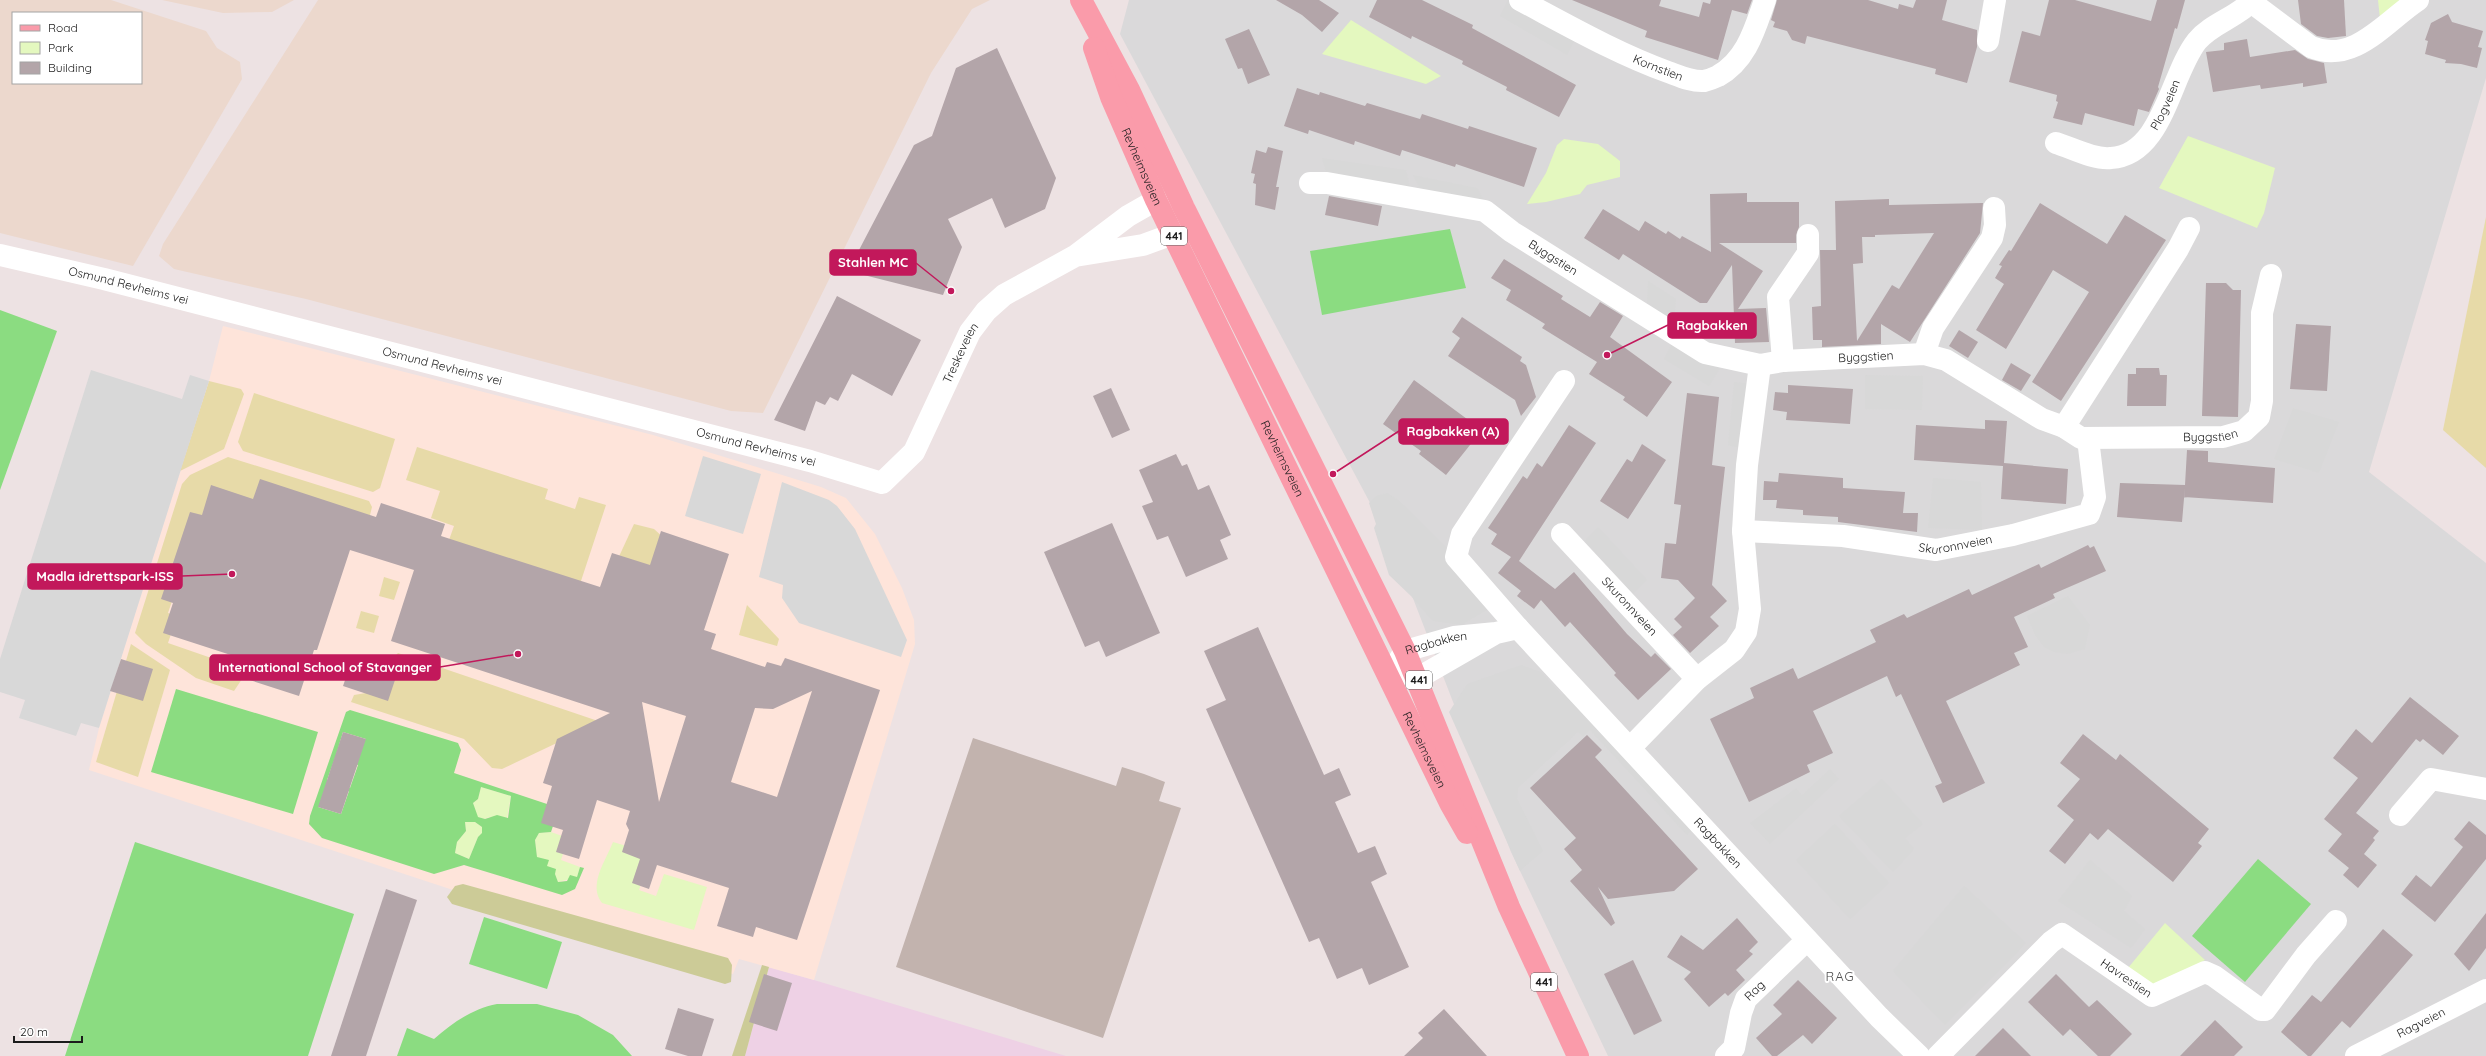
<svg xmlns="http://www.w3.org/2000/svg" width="2486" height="1056" viewBox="0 0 2486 1056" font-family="Quicksand,sans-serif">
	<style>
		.residential { fill: #dad9da }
		.commercial { fill: #eed1e5 }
		.education { fill: #fee4da }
		.construction { fill: #c2b3ae }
		.farmland { fill: #ecd8cd; fill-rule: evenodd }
		.grass { fill: #e7daa8 }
		.forest { fill: #cccb97 }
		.park { fill: #e4f8bf }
		.pitch { fill: #8bdc81; fill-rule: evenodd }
		.parking { fill: #d8d8d8 }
		.building { fill: #b3a5a9; fill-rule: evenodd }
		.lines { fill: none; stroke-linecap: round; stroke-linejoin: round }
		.minor { stroke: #fff; stroke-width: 22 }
		.major { stroke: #fa9baa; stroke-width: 22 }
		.labels { text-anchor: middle; stroke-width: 4; stroke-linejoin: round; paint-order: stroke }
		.shield { fill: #fff; stroke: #606060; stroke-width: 1 }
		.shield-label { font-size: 11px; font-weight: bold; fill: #1c1c1c }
		.street-label { font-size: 12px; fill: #1c1c1c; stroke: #fff }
		.neighbourhood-label { font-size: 13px; letter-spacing: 1px; fill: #4f4f4f; stroke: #fff }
		.leader { fill: none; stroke: #c2185b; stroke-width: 1.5 }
		.callout-dot { fill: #c2185b; stroke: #fff; stroke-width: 1.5 }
		.callout { fill: #c2185b; stroke: #c2185b; stroke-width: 1.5 }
		.callout-label { font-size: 13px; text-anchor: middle; font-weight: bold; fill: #fff }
	</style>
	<rect width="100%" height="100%" fill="#ede2e3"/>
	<path class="residential" d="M1129,0H2486V78L2369,472L2486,563V1056H1608L1511,852L1392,544L1120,34Z"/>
	<path class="commercial" d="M769,967L814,980L1066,1056H745Z"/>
	<path class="education" d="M223,326L653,435L821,487L846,498L875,534L902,588L914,620L915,644L814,980L739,959L733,974L456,891L89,770L99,728L209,381Z"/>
	<path class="construction" d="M973,738L1116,786L1122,767L1144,774L1165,782L1159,801L1181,808L1103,1038L896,967Z"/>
	<g class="farmland">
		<path d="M0,0H111L206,31L217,48L240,62L242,79L133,266L0,233ZM13,13H141V83H13Z"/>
		<path d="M162,0H294L272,12L223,13Z"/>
		<path d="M318,0H990L972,9L931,73L763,413L731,411L306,299L174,269L159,256L163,244Z"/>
	</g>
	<g class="grass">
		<path d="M2486,217V468L2443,430Z"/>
		<path d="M209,381L241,389L244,394L224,449L180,471Z"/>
		<path d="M254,393L395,439L380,488L373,492L243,451L238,442Z"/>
		<path d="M417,447L548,489L545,499L575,509L579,497L606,505L580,584L449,540L454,526L431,518L440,491L406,480Z"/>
		<path d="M228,457L369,501L372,507L369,519L182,571L168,613L177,616L168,643L246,670L242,679L234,691L196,678L146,644L135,633L182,484L190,475Z"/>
		<path d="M634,524L654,529L665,539L652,573L616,563Z"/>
		<path d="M384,577L400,582L394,600L379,596Z"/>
		<path d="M747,605L779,639L777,646L739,635Z"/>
		<path d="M361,611L379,616L374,633L356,628Z"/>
		<path d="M131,644L170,670L138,777L96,762Z"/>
		<path d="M398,653L601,722L502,769L492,768L464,739L351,702L354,695L366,693L380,672Z"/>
	</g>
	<g class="forest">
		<path d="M463,884L728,958L732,965L731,982L725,984L452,904L447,897L455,886Z"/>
		<path d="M762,965L769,967L745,1056H732Z"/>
	</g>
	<g class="park">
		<path d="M2378,0H2406L2380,19Z"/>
		<path d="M1351,20L1441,76L1426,84L1322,54Z"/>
		<path d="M2188,136L2275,168L2264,213L2257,228L2159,188Z"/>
		<path d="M1564,139L1598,144L1620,161V177L1587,185L1580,194L1546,202L1527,204L1546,173L1557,145Z"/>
		<path d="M481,787L511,796L507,818L489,817L485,819L477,817L473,803L478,799Z"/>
		<path d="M465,822H475L482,827V834L478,837L469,859L455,853L457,842L466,831Z"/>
		<path d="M551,832L568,838L561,860L580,867L577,877L558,882L555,874L537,857L535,840L539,833Z"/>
		<path d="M613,842L647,852V868L639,890L656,896L664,874L707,887L694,930L602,903C588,885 605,862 613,842Z"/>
		<path d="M2165,923L2205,960L2168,981L2153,985L2128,968Z"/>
	</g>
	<g class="pitch">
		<path d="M1450,229L1466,288L1322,315L1310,251Z"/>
		<path d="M0,310L57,331L0,490Z"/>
		<path d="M176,689L318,732L293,814L151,772Z"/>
		<path d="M350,710L458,743L461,750L454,773L559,808L551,832L539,833L535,840L537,857L549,860L547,866L556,869L555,874L558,882L567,881L570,875L577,877L580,867L584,868L575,889L562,895L464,865L434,874L322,838L309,824L310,816L346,712ZM343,732L366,739L336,755ZM335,758L358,765L350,788L327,780ZM481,787L511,796L508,818L497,815L485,819L478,817L473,803L478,799ZM349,791L341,814L318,807ZM465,822H475L482,827V833L478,837L469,859L455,853L457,842L466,831Z"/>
		<path d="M135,842L354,914L308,1056H65Z"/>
		<path d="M2258,859L2311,904L2245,982L2192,936Z"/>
		<path d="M484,917L562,942L547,989L469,964Z"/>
		<path d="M497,1004H537L578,1015L613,1035L632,1056H397L407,1028L434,1039C452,1023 472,1009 497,1004Z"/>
	</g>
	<g class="parking">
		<path d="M1508,0L1575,39L1567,55L1500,16Z"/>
		<path d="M1322,158L1406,170L1411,192L1327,175Z"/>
		<path d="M1413,175L1477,188L1487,206L1423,194Z"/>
		<path d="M1648,281L1676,299L1674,323L1647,303Z"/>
		<path d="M1674,340L1720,368L1709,386L1664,359Z"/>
		<path d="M91,370L182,399L190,375L209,381L99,728L81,723L76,736L19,718L25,700L0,692V659Z"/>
		<path d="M1865,375L1923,376L1922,410L1865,409Z"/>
		<path d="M1734,382L1755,384L1747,450L1728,445Z"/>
		<path d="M2293,408L2339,422L2319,473L2274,459Z"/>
		<path d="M703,456L761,474L743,534L685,516Z"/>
		<path d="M1933,478L1981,482L1982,530L1928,528Z"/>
		<path d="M782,482L829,500L837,506L855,529L907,640L901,657L799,623L782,598L783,585L759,577Z"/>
		<path d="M1387,493L1398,500L1456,557L1492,607L1461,625L1433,621L1411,596L1389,575L1374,528L1376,524L1369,503L1376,496Z"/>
		<path d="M1598,527L1647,580L1633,594L1585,541Z"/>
		<path d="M2068,596L2090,625L2085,649L2067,654L2054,652L2044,647L2035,635L2027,616Z"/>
		<path d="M1521,665L1541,672L1562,695L1566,692L1694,829L1687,835L1590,730L1583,737L1578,732L1518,788L1517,798L1543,851L1520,871L1449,712L1467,684Z"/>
		<path d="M1830,769L1839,779L1770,844L1750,823L1796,788L1802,795Z"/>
		<path d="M1882,779L1923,824L1905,838L1914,849L1893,872L1839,816Z"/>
		<path d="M1835,824L1889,883L1850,919L1796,860Z"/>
		<path d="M2090,860L2132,896L2124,911L2145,929L2131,948L2058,901Z"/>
		<path d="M1964,886L2026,943L1945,1025L1893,971Z"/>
	</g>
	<g class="building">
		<path d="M1276,0H1319L1339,13L1322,32L1302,15Z"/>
		<path d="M1377,0H1422L1473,25L1472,28L1576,85L1559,117L1506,90L1507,87L1462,64L1463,61L1412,36L1411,39L1369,17Z"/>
		<path d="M1572,0H1661L1659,6L1699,17L1703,2L1710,4L1711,0H1752L1747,14L1732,10L1718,60L1645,37L1647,31Z"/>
		<path d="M1777,0H1868L1898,9L1899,4L1913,8L1916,0H1947L1942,20L1977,30V47L1967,83L1935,74L1936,69L1807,36L1805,44L1792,40L1787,31L1773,27L1775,22L1771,20Z"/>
		<path d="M2049,0H2075L2151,21L2157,0H2185L2177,29L2175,28L2158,87L2159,89L2149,112L2138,109L2134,126L2085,113L2082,125L2053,118L2058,102L2056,101L2057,95L2009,82L2022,31L2040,36Z"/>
		<path d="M2298,0H2344L2346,36L2328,38L2317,36L2301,24Z"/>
		<path d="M2448,14L2452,22L2483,31L2478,47L2482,48L2477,68L2461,64L2445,63L2446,60L2425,54L2428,41L2425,40L2431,23Z"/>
		<path d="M1249,29L1270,75L1248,84L1242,68L1238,69L1225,39Z"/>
		<path d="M2247,39L2250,57L2295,50L2308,59L2324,63L2327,83L2303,87V83L2261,89L2260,85L2213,92L2206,52L2224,50V43Z"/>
		<path d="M997,48L1056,178L1045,209L1005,228L992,198L948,219L962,247L943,295L848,271L914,145L932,136L956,68Z"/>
		<path d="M1297,88L1319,95L1320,92L1365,106L1367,103L1420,119L1422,114L1468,129L1469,126L1537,148L1524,187L1456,164L1455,167L1402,150L1400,156L1355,141L1354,145L1309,130L1308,134L1284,126Z"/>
		<path d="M1268,147L1283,151L1276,187H1279L1275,210L1255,205L1256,184L1253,183L1255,174L1251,173L1256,150L1266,153Z"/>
		<path d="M1747,193V202H1799V227L1796,235V243H1719L1763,271L1738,309L1766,308L1769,342L1735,343L1732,265L1707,303H1700L1623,254L1619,260L1584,238L1603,209L1639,231L1645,221L1666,234L1668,231L1680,239L1682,236L1711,252L1710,194Z"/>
		<path d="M1329,196L1382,206L1378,226L1325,215Z"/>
		<path d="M1889,199V205L1983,203L1980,233L1910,342L1881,324V344L1822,347V340H1813L1812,307L1821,306L1820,250H1836L1835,201ZM1934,233L1899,289L1892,285L1857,341L1853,264L1863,263L1862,237H1875V235Z"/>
		<path d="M2040,203L2107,244L2125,215L2166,240L2061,401L2032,382L2089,292L2053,270L2006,349L1976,330L2004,284L1995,278L2002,266L1999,265L2009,250L2011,251Z"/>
		<path d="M1504,259L1563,296L1561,299L1590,317L1600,302L1623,316L1610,337L1672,382L1647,417L1623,400L1625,397L1589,374L1597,362L1542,328L1545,324L1506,300L1511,290L1491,278Z"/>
		<path d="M2206,283H2226L2233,290H2241L2238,417L2202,416Z"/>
		<path d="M837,296L921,340L892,396L852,374L838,401L830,397L825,405L816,401L805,431L774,420Z"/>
		<path d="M1462,317L1522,357L1520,361L1526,365L1536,397L1521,416L1515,400L1448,356L1460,338L1452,332Z"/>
		<path d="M2296,324L2331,326L2327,391L2290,389Z"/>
		<path d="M1959,330L1978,342L1968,358L1949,346Z"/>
		<path d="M2011,363L2031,375L2021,391L2002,380Z"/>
		<path d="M2136,368H2159L2160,375H2167L2166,406H2127L2128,374H2136Z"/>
		<path d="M1414,380L1482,430L1446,475L1419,454L1421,451L1383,424Z"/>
		<path d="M1788,385L1853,389L1850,424L1786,420L1787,412L1773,410L1775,392L1788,393Z"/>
		<path d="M1111,388L1130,430L1112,438L1093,396Z"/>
		<path d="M1687,393L1719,397L1712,465L1725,467L1712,585L1727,601L1710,617L1719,626L1690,653L1673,635L1682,627L1674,619L1695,598L1678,580L1661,578L1665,543L1676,544L1681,505L1674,504Z"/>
		<path d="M1985,420L2007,421L2004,463L2068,469L2066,504L2001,499L2003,466L1914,460L1916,425L1985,429Z"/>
		<path d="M1569,425L1596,443L1519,561L1555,589L1574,572L1627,634L1651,657L1655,653L1671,669L1638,700L1614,675L1616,673L1570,622L1565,627L1541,600L1534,609L1517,596L1521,591L1498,573L1511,557L1491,544L1497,534L1488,528L1499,512L1523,476L1527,479L1537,463L1542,467Z"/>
		<path d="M1642,444L1666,460L1628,519L1600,501L1627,459L1632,462Z"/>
		<path d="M2187,450L2208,451V462L2275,468L2273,503L2184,497L2185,487L2182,522L2117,517L2120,483L2185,485Z"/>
		<path d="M1176,454L1182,466L1187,464L1198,490L1209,485L1231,535L1220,540L1228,559L1186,577L1168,536L1157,540L1142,506L1153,502L1139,470Z"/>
		<path d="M1779,473L1843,478V488L1905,492L1903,513H1918L1917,532L1838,522V517L1803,515V510L1776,508L1777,500H1763L1764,481L1778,482Z"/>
		<path d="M260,479L376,517L381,503L445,524L441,536L600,587L612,553L650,565L661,531L729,554L704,630L716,634L711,649L765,667L767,662L781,666L785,658L880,690L797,940L756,927L753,937L717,926L729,888L657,865L649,889L632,883L640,859L622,852L629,830L626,824L630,811L597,800L579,859L556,852L563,830L541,823L552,786L543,783L557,739L610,713L391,641L414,570L350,550L317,650H314L299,696L231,674L237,657L163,633L173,603L161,599L190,512L202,515L211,485L253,499ZM812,691L777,797L731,782L755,708L773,709ZM642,702L686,716L659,802Z"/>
		<path d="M1112,523L1160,633L1106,657L1099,641L1085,647L1044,552Z"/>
		<path d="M2088,545L2090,548L2094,546L2106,571L2053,594L2055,598L2014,617L2028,647L2014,653L2020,665L1946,701L1985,783L1943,803L1935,786L1942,783L1901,694L1896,697L1887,676L1813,711L1833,753L1807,765L1810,772L1749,802L1710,719L1754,698L1750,688L1793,668L1798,679L1876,642L1870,630L1904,614L1907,618L1969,589L1972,595L2039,564L2041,568Z"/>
		<path d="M1258,627L1324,775L1339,768L1351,795L1335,802L1358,853L1375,846L1387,874L1371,882L1409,967L1369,985L1362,968L1337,979L1319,938L1309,942L1206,709L1226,700L1204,651Z"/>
		<path d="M121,659L153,669L143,701L110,691Z"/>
		<path d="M351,663L396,677L388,701L343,686Z"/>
		<path d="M2410,697L2459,736L2443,755L2423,739L2420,742L2416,739L2356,813L2379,831L2373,838L2375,840L2364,854L2377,865L2358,888L2343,875L2349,868L2328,851L2342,834L2324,819L2358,778L2333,758L2356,729L2372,743Z"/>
		<path d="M343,732L366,739L341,814L318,807Z"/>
		<path d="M2083,734L2116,760L2120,754L2209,829L2198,843L2202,846L2173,882L2108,829L2098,840L2090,833L2065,864L2049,851L2074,820L2057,806L2080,779L2060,763Z"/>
		<path d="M1587,735L1602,750L1595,757L1698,869L1674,891L1608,899L1598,887L1615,923L1611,926L1570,881L1582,870L1564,849L1576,838L1530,788Z"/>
		<path d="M2469,821L2486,835V859L2435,922L2401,894L2416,875L2431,887L2463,847L2454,839Z"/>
		<path d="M386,889L417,900L366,1056H331Z"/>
		<path d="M2486,913V948L2469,971L2454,954Z"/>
		<path d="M1737,918L1758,942L1749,951L1753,954L1736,970L1745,980L1728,996L1725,993L1709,1007L1684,979L1691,972L1667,957L1681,935L1703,950Z"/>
		<path d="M2383,929L2413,955L2350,1028L2342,1021L2311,1056H2308L2281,1032L2312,995L2321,1002Z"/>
		<path d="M1633,960L1662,1021L1634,1035L1604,974Z"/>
		<path d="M764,974L792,983L777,1031L749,1022Z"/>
		<path d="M2056,974L2089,1007L2097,1000L2132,1034L2110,1056H2098L2070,1029L2063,1036L2028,1002Z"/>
		<path d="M1798,980L1837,1018L1812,1044L1803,1035L1777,1056H1772L1756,1038L1782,1014L1773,1005Z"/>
		<path d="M678,1008L714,1019L702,1056H688L665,1049Z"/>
		<path d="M1444,1009L1487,1056H1404L1423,1038L1418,1033Z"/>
		<path d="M2215,1020L2243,1047L2234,1056H2180Z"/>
		<path d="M2003,1028L2031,1056H1975Z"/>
	</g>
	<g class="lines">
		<g class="minor">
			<path id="s1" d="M1520,0C1569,26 1616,53 1668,72C1679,76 1692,82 1704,81C1708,80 1714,78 1718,76C1747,60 1755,28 1765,0"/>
			<path d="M2251,2L2311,47C2354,65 2386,21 2418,0"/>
			<path d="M1988,41L1995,0"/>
			<path id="s2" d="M2056,143C2072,148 2094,160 2111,158C2163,155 2170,75 2197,41C2212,23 2238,17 2253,0"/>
			<path id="s3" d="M1310,183H1327L1485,211L1512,232L1705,353L1760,365L1783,361L1924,354L1946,360L2042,419L2064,427L2081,438L2223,437L2244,431L2259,417L2262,401V313L2271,275"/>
			<path id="s4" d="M0,255L104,279L810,461L882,483L914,452L970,332L986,311L1004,295L1075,256L1128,216L1156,200L1184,208L1173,234L1143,245L1075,256"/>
			<path d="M1924,354L1933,328L1992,238L1995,225L1994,208"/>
			<path d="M1783,361L1778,297L1808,253V235"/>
			<path d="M2064,427L2178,249L2189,228"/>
			<path id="s5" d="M1743,531L1843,536L1936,550L2013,535L2089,514L2095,497L2088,439"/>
			<path id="s6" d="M1562,534L1697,679"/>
			<path d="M1518,628L1456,557L1462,534L1564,381"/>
			<path id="s7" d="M1496,633L1418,678L1389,676L1405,651L1454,637L1496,633L1518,628L1879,1017L1919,1056"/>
			<path d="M1630,748L1697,679L1734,650L1746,632L1750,609L1743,531L1747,465L1760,365"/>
			<path d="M2400,815L2431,779L2486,789"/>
			<path id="s8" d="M1726,1056L1734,1048L1741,1013L1746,999L1807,940"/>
			<path id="s9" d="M1938,1056L2051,942L2062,934L2152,996L2205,972L2214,976L2261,1010H2265L2306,955L2336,921"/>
			<path id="s10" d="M2356,1056L2486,990"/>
		</g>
		<g class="major">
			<path d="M1081,0L1129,90L1184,208L1405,651L1509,907L1578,1056"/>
			<path id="s11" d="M1094,48L1111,97L1156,200L1450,803L1467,833"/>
		</g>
	</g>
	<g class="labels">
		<g class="shield">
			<rect x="1161" y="227" width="26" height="18" rx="3"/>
			<rect x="1406" y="671" width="26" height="18" rx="3"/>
			<rect x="1531" y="973" width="26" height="18" rx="3"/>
		</g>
		<g class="shield-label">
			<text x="1174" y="240">441</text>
			<text x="1419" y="684">441</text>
			<text x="1544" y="986">441</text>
		</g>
		<g class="street-label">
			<text dy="4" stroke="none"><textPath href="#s1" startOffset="154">Kornstien</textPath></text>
			<text dy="4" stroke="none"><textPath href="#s2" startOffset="138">Plogveien</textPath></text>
			<text dy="4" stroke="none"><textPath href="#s11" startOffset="128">Revheimsveien</textPath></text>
			<text dy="4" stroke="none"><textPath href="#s3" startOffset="260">Byggstien</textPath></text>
			<text dy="4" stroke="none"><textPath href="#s4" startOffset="132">Osmund Revheims vei</textPath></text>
			<text dy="4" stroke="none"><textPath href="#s4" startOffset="1065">Treskeveien</textPath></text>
			<text dy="4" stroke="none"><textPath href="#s3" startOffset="602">Byggstien</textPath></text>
			<text dy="4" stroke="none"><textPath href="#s4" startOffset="456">Osmund Revheims vei</textPath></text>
			<text dy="4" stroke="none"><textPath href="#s3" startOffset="969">Byggstien</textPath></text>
			<text dy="4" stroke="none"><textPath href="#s4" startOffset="780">Osmund Revheims vei</textPath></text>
			<text dy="4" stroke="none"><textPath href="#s11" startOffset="452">Revheimsveien</textPath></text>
			<text dy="4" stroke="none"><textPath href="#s5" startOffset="214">Skuronnveien</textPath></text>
			<text dy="4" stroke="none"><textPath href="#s6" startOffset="99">Skuronnveien</textPath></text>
			<text dy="4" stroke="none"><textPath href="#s7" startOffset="181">Ragbakken</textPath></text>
			<text dy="4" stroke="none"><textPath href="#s11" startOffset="776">Revheimsveien</textPath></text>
			<text dy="4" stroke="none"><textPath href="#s7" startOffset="558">Ragbakken</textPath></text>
			<text dy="4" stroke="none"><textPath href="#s9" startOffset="252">Havrestien</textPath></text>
			<text dy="4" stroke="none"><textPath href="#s8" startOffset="74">Rag</textPath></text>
			<text dy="4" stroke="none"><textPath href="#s10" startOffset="73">Ragveien</textPath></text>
		</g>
		<g class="neighbourhood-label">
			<text x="1840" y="981">RAG</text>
		</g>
	</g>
	<path class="leader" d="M951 291L916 263M1607 355L1668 325M1333 474L1399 431M232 574L182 576M518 654L440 667"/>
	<g class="callout-dot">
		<circle cx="951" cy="291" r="4"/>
		<circle cx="1607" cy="355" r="4"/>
		<circle cx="1333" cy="474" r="4"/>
		<circle cx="232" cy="574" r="4"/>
		<circle cx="518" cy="654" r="4"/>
	</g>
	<g class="callout">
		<rect x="830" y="250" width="86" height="25" rx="4"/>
		<rect x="1668" y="313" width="88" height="25" rx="4"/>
		<rect x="1399" y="419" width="109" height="25" rx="4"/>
		<rect x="28" y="564" width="154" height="25" rx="4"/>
		<rect x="210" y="655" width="230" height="25" rx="4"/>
	</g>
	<g class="callout-label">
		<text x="873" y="267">Stahlen MC</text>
		<text x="1712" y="330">Ragbakken</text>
		<text x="1453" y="436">Ragbakken (A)</text>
		<text x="105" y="581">Madla idrettspark-ISS</text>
		<text x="325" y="672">International School of Stavanger</text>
	</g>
	<rect x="12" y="12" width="130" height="72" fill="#ffffff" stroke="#a4a4a4"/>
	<rect x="20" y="25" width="20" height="6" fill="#fa9baa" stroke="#a4a4a4"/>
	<text x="48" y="32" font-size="12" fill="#1c1c1c">Road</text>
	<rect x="20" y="42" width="20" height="12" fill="#e4f8bf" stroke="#a4a4a4"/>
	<text x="48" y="52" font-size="12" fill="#1c1c1c">Park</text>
	<rect x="20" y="62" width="20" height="12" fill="#b3a5a9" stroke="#a4a4a4"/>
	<text x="48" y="72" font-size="12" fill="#1c1c1c">Building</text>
	<path d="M14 1036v6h68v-6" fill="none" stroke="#1c1c1c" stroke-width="2"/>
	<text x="20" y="1036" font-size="12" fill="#1c1c1c" stroke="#ffffff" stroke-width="3" paint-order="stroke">20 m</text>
</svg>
